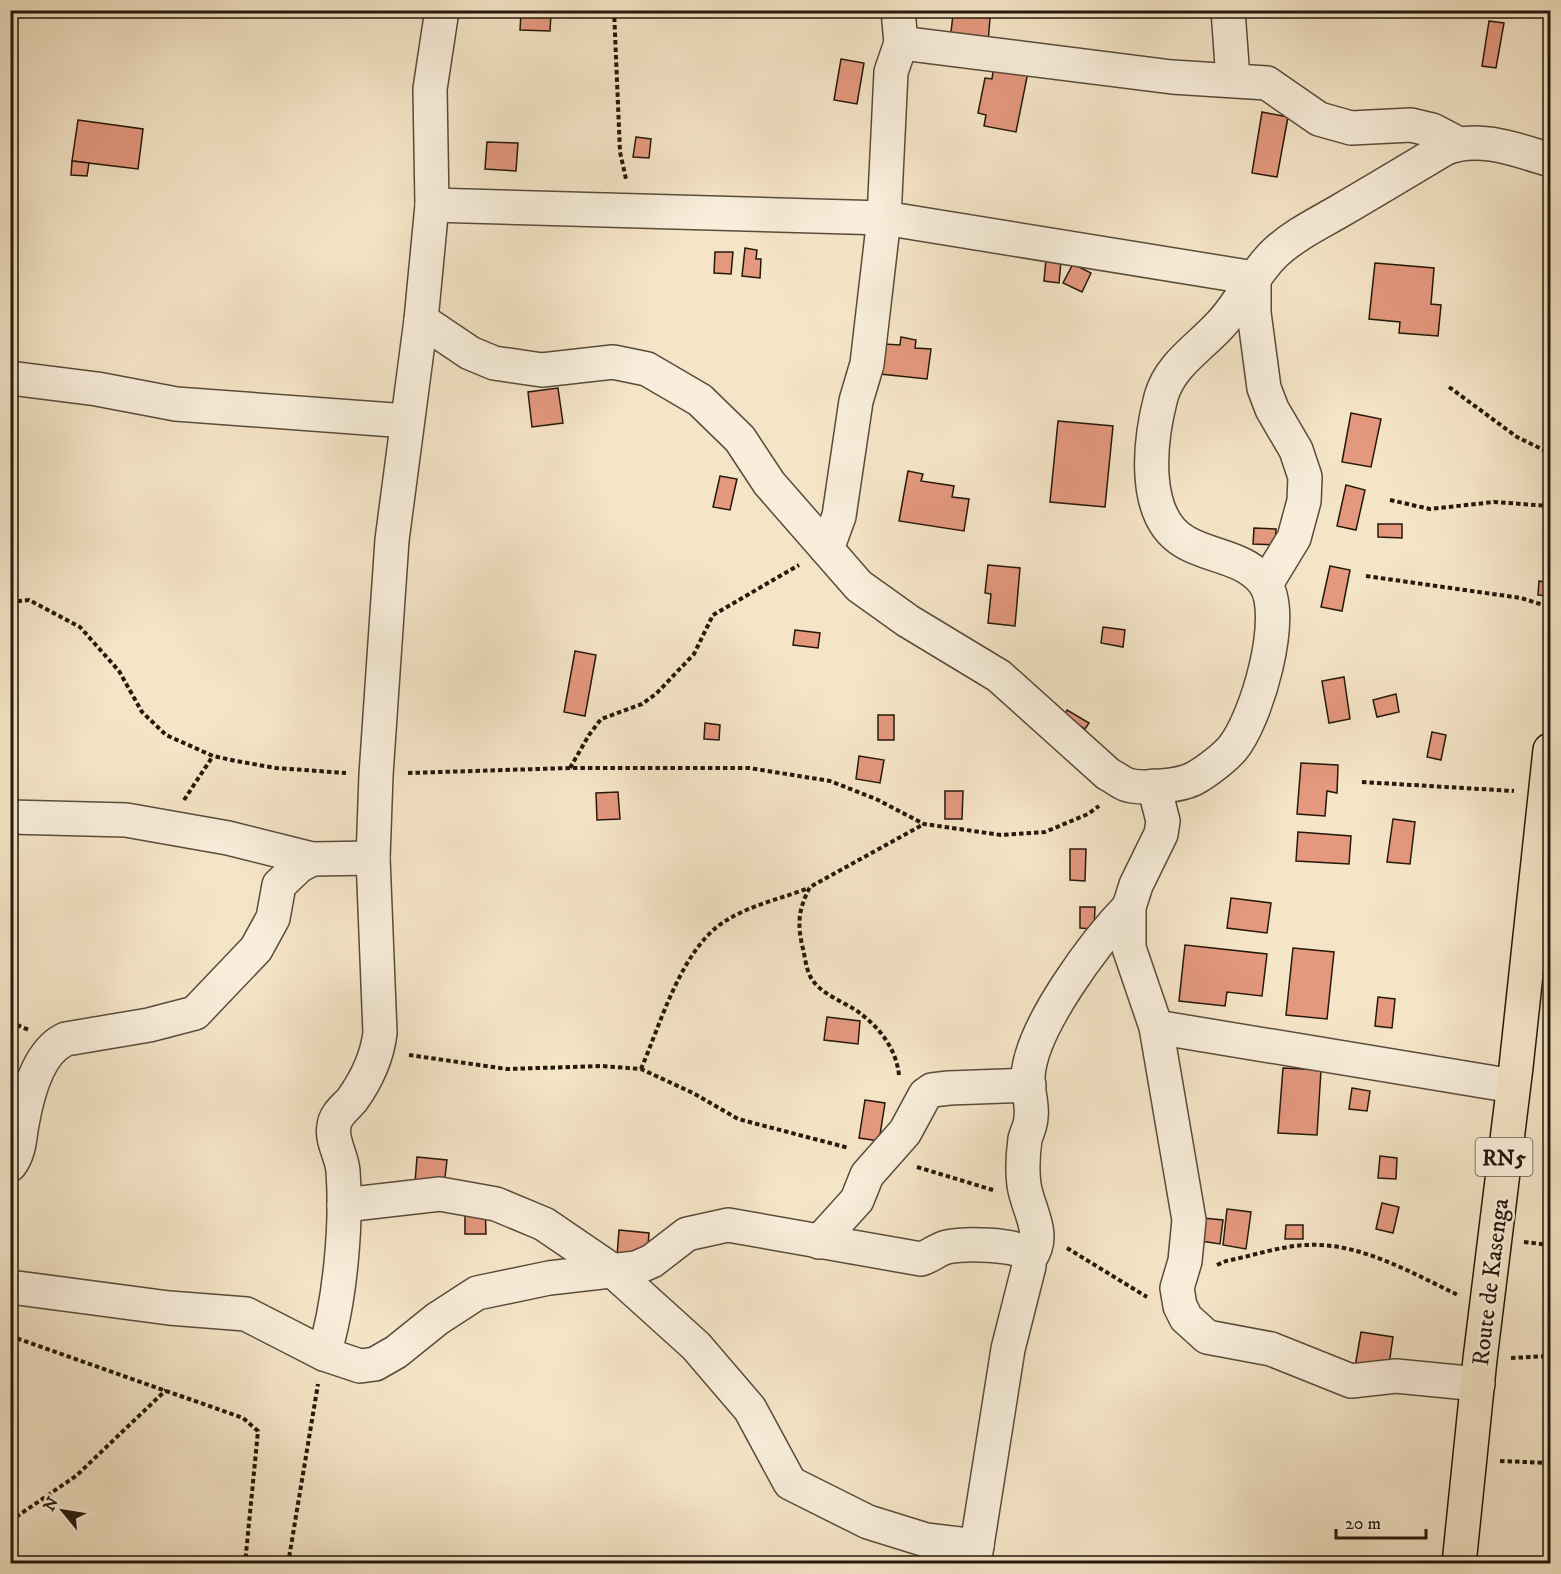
<svg xmlns="http://www.w3.org/2000/svg" width="1561" height="1574" viewBox="0 0 1561 1574" font-family="'IM FELL DW Pica',serif">
	<style>
		.building { fill: #e4987e; stroke: #25190b; stroke-width: 1.5 }
		.lines { fill: none; stroke-linecap: round; stroke-linejoin: round }
		.street-casing { stroke: #594c3a; stroke-width: 36 }
		.highway-casing { stroke: #25190b; stroke-width: 36 }
		.path { stroke: #25190b; stroke-width: 4; stroke-dasharray: 4.5 3; stroke-linecap: butt }
		.street { stroke: #f8eedb; stroke-width: 33 }
		.highway { stroke: #f5e5c7; stroke-width: 33 }
		.labels { text-anchor: middle; stroke-width: 5; stroke-linejoin: round; paint-order: stroke }
		.shield { fill: #f8eedb; stroke: #645949; stroke-width: 1.5 }
		.shield-label { font-size: 22px; font-weight: bold; fill: #25190b }
		.street-label { font-size: 24px; fill: #25190b; stroke: #f8eedb }
	</style>
	<rect width="100%" height="100%" fill="#f5e5c7"/>
	<filter id="stains"><feTurbulence type="fractalNoise" baseFrequency=".00333" numOctaves="4"/><feColorMatrix values="0 0 0 0 .2 0 0 0 0 .09 0 0 0 0 .02 0 0 0 .5 -.17"/></filter>
	<radialGradient id="worn" r=".72"><stop offset=".6" stop-color="#630" stop-opacity="0"/><stop offset="1" stop-color="#630" stop-opacity=".3"/></radialGradient>
	<g class="building">
		<path d="M521,13L551,14L550,31L520,30Z"/>
		<path d="M953,15L990,18L988,43L950,40Z"/>
		<path d="M1489,21L1504,23L1496,68L1482,66Z"/>
		<path d="M841,59L864,63L857,104L834,100Z"/>
		<path d="M994,65L1028,72L1016,132L984,126L986,115L978,113L985,78L992,79Z"/>
		<path d="M1262,112L1288,117L1277,177L1252,173Z"/>
		<path d="M78,120L143,129L138,169L72,161Z"/>
		<path d="M636,137L651,139L649,158L633,157Z"/>
		<path d="M487,142L518,143L516,171L485,169Z"/>
		<path d="M72,161L89,163L87,176L71,175Z"/>
		<path d="M745,248L757,250L756,259H761L760,278L742,276Z"/>
		<path d="M715,252H733L731,274L714,273Z"/>
		<path d="M1046,259L1061,261L1059,283L1044,281Z"/>
		<path d="M1375,263L1434,268L1431,304L1441,305L1438,336L1399,333L1400,322L1369,319Z"/>
		<path d="M1073,264L1091,273L1082,292L1063,283Z"/>
		<path d="M901,337L916,340L915,348L931,349L927,379L880,374L884,344L900,345Z"/>
		<path d="M558,388L563,423L532,427L528,392Z"/>
		<path d="M1351,413L1381,419L1371,467L1342,462Z"/>
		<path d="M1058,421L1113,426L1105,507L1050,502Z"/>
		<path d="M908,471L923,474L921,481L954,486L952,497L969,499L964,531L899,521Z"/>
		<path d="M720,476L737,479L730,510L713,507Z"/>
		<path d="M1346,485L1365,490L1356,530L1337,526Z"/>
		<path d="M1378,524H1402V538L1378,537Z"/>
		<path d="M1254,528L1276,529L1275,545L1253,544Z"/>
		<path d="M988,565L1020,568L1015,626L988,623L991,594L985,593Z"/>
		<path d="M1330,566L1350,570L1342,611L1321,607Z"/>
		<path d="M1539,581L1550,583V596L1538,595Z"/>
		<path d="M1103,627L1125,630L1123,647L1101,643Z"/>
		<path d="M795,630L820,633L818,648L793,645Z"/>
		<path d="M575,651L596,655L585,716L564,712Z"/>
		<path d="M1344,677L1350,719L1329,723L1322,681Z"/>
		<path d="M1396,694L1399,712L1377,717L1373,700Z"/>
		<path d="M1067,710L1089,723L1085,729L1064,716Z"/>
		<rect x="878" y="715" width="16" height="25"/>
		<path d="M705,723L720,725L719,740L704,739Z"/>
		<path d="M1432,732L1446,735L1441,760L1427,757Z"/>
		<path d="M859,756L884,760L880,783L856,779Z"/>
		<path d="M1301,763L1338,765L1337,793L1327,791L1325,816L1297,814Z"/>
		<path d="M945,791H963L962,819H945Z"/>
		<path d="M618,792L620,819L597,820L596,793Z"/>
		<path d="M1393,819L1415,822L1410,864L1387,862Z"/>
		<path d="M1298,832L1351,836L1349,864L1296,861Z"/>
		<path d="M1070,849H1086L1085,881L1070,880Z"/>
		<path d="M1231,898L1271,903L1267,933L1227,928Z"/>
		<path d="M1080,907H1095L1094,929L1080,928Z"/>
		<path d="M1185,945L1267,954L1262,996L1227,992L1225,1006L1179,1001Z"/>
		<path d="M1293,948L1334,952L1327,1019L1286,1015Z"/>
		<path d="M1378,997L1395,999L1392,1028L1375,1026Z"/>
		<path d="M827,1017L860,1021L858,1044L824,1040Z"/>
		<path d="M1283,1068L1321,1070L1317,1135L1278,1133Z"/>
		<path d="M1352,1088L1370,1091L1367,1111L1349,1109Z"/>
		<path d="M865,1100L885,1103L879,1141L859,1138Z"/>
		<path d="M1380,1156L1397,1158L1396,1179L1378,1178Z"/>
		<path d="M417,1157L447,1160L444,1186L415,1183Z"/>
		<path d="M1382,1203L1399,1207L1393,1233L1376,1229Z"/>
		<path d="M465,1204H485L486,1234H465Z"/>
		<path d="M1227,1209L1251,1212L1246,1249L1223,1245Z"/>
		<path d="M1203,1218L1223,1220L1220,1244L1201,1241Z"/>
		<path d="M1286,1225H1303V1239H1285Z"/>
		<path d="M619,1230L649,1233L647,1258L617,1256Z"/>
		<path d="M1361,1332L1393,1337L1388,1372L1355,1367Z"/>
	</g>
	<g class="lines">
		<defs>
			<g id="street">
				<path d="M1228,10L1233,80"/>
				<path d="M901,43L1172,77L1267,83L1319,119L1351,128L1411,125L1432,130L1457,143"/>
				<path d="M432,205L884,218L1254,278"/>
				<path d="M1254,278V313L1264,388L1272,409L1296,450L1305,477L1304,501L1294,538L1266,584"/>
				<path d="M421,320L470,353L494,363L542,370L613,362L647,369L700,400L740,439L769,483L859,586L908,621L999,676L1108,774C1114,777 1119,781 1125,784C1139,790 1181,786 1195,778C1206,772 1223,759 1232,749C1256,721 1288,614 1264,582C1245,557 1210,557 1185,542C1140,516 1150,439 1161,397C1170,365 1199,348 1220,325C1241,303 1253,274 1275,253C1293,236 1317,224 1338,212C1374,191 1409,170 1444,149C1477,134 1518,150 1550,160"/>
				<path d="M10,378L97,389L176,404L407,421"/>
				<path d="M827,549L839,516L856,401L867,364L884,218L891,72L901,43L898,10"/>
				<path d="M1154,786L1163,821L1161,834L1136,885L1129,907V948L1156,1027L1189,1220L1185,1261L1177,1288L1180,1306L1186,1318L1207,1337L1271,1349L1351,1381L1396,1376L1478,1384"/>
				<path d="M10,817L126,820L228,838L312,859L373,858"/>
				<path d="M1156,1027L1513,1086"/>
				<path d="M10,1165C20,1151 19,1140 22,1124C27,1096 38,1051 66,1039L149,1025L195,1013L256,949L273,918L279,885L299,866L312,859"/>
				<path d="M344,1205L440,1194L496,1204L544,1224L613,1271L696,1346L750,1409L790,1483L868,1522L926,1540L977,1546"/>
				<path d="M819,1242L857,1200L867,1175L905,1132L925,1095L932,1090L949,1088L1029,1085"/>
				<path d="M1030,1258C1047,1234 1028,1211 1024,1185C1022,1170 1023,1154 1025,1139C1027,1132 1031,1125 1031,1117C1033,1104 1027,1090 1028,1077C1030,1028 1096,941 1129,907"/>
				<path d="M10,1287L169,1308L246,1314L324,1354L360,1366L375,1364L396,1352L437,1319L477,1293L549,1278L636,1268L652,1261L687,1234L728,1225L921,1259C931,1256 938,1249 947,1247C966,1243 1013,1244 1028,1254L1029,1266L1008,1349L974,1564"/>
				<path d="M324,1354C340,1302 347,1225 343,1171C342,1156 331,1141 334,1126C335,1115 345,1108 352,1100C367,1079 377,1058 380,1033L373,858L376,775L392,540L421,320L432,205L430,89L442,10"/>
			</g>
			<path id="highway" d="M1459,1564L1480,1359L1516,1067L1550,750"/>
		</defs>
		<use href="#street" class="street-casing"/>
		<use href="#highway" class="highway-casing"/>
		<g class="path">
			<path d="M614,10L620,152L626,179"/>
			<path d="M1449,387L1517,437L1550,453"/>
			<path d="M1390,500L1430,509L1494,502L1550,506"/>
			<path d="M1366,576L1521,598L1550,607"/>
			<path d="M10,602L29,600L80,627L119,671L142,712L166,735L213,756L236,761L276,768L346,773"/>
			<path d="M570,768L589,735L601,719L642,704L656,694L694,654L713,615L799,565"/>
			<path d="M408,773L570,768H749L830,781L876,799L924,824L1001,835L1045,832L1088,814L1099,806"/>
			<path d="M1362,782L1514,791"/>
			<path d="M184,800L213,756"/>
			<path d="M10,1022L29,1030"/>
			<path d="M409,1055L507,1069L602,1066L641,1069L693,1093L738,1119L849,1148"/>
			<path d="M641,1069C661,1023 682,946 727,920C751,905 783,898 809,888"/>
			<path d="M899,1075C896,1047 877,1024 854,1009C839,1000 818,992 810,976C806,968 805,957 803,949C797,924 798,910 810,887L924,824"/>
			<path d="M917,1167L993,1190"/>
			<path d="M1524,1242L1550,1245"/>
			<path d="M1067,1248L1147,1297"/>
			<path d="M1217,1265L1226,1261C1252,1256 1280,1246 1307,1245C1359,1242 1412,1273 1458,1295"/>
			<path d="M10,1336L243,1418L258,1431L245,1564"/>
			<path d="M1511,1358L1550,1356"/>
			<path d="M1500,1461L1550,1463"/>
			<path d="M10,1521L76,1476L166,1390"/>
			<path d="M288,1564L318,1384"/>
		</g>
		<use href="#street" class="street"/>
		<use href="#highway" class="highway"/>
	</g>
	<g class="labels">
		<rect class="shield" x="1475.5" y="1138" width="57" height="38" rx="4.5"/>
		<g class="shield-label">
			<text x="1504" y="1165">RN5</text>
		</g>
		<g class="street-label">
			<text transform="translate(1490 1282) rotate(-83)" y="8">Route de Kasenga</text>
		</g>
	</g>
	<rect width="1561" height="1574" fill="none" stroke="#f5e5c7" stroke-width="36"/>
	<rect x="12" y="12" width="1537" height="1550" fill="none" stroke="#25190b" stroke-width="3"/>
	<rect x="18" y="18" width="1525" height="1538" fill="none" stroke="#25190b" stroke-width="1.5"/>
	<g transform="translate(63 1511) rotate(300)" stroke="#f8eedb" stroke-width="4.5" paint-order="stroke">
	<path d="M0-4.5L10 22L0 15L-10 22Z" fill="#25190b"/>
	<text y="-9" font-size="16" font-weight="bold" text-anchor="middle" fill="#25190b">N</text>
	</g>
	<path d="M1336 1529v9h90v-9" fill="none" stroke="#25190b" stroke-width="3"/>
	<text x="1345" y="1529" font-size="18" fill="#25190b" stroke="#f8eedb" stroke-width="4.5" paint-order="stroke">20 m</text>
	<rect width="100%" height="100%" filter="url(#stains)"/>
	<rect width="100%" height="100%" fill="url(#worn)"/>
</svg>
